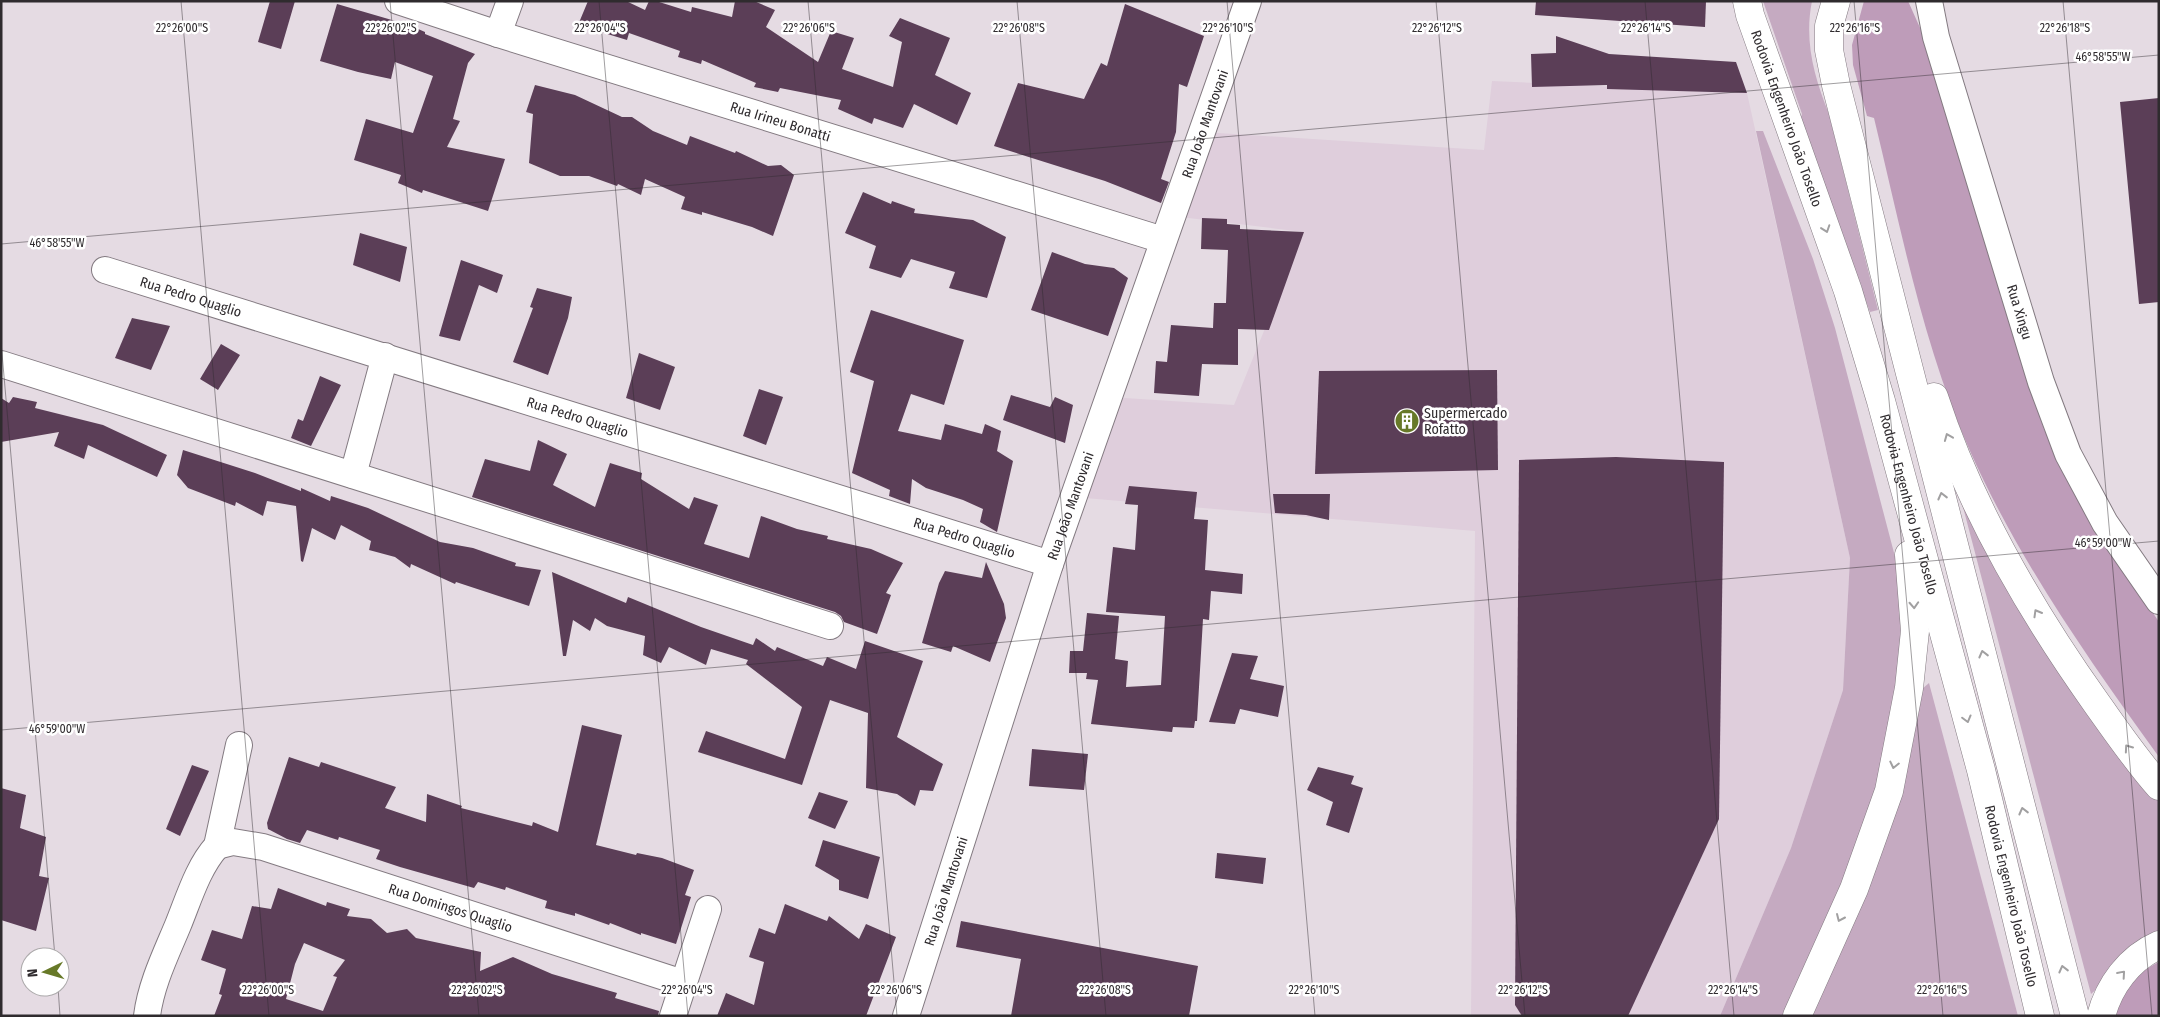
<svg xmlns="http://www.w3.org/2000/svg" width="2160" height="1017" viewBox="0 0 2160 1017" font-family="'Fira Sans Condensed',sans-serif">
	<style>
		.built { fill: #dfcedc }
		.green { fill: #c5aac1 }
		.forest { fill: #be9cb9 }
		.building { fill: #5b3e57; fill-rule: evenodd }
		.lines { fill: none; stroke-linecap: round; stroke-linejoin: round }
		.street-casing { stroke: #837a81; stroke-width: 28 }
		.highway-casing { stroke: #837a81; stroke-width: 29 }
		.street { stroke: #fff; stroke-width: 26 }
		.highway { stroke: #fff; stroke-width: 28 }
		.oneway { stroke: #a1a0a1 }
		.ticks { fill: none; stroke: #2f2b2e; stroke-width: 1; stroke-opacity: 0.45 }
		.labels { text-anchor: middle; stroke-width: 5; stroke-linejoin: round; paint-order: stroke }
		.street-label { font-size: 14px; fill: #2f2b2e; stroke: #fff }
		.poi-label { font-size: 14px; fill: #2f2b2e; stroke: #fff; text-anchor: start }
		.ticks-label { font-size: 12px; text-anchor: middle; fill: #2f2b2e; stroke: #fff; stroke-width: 5; stroke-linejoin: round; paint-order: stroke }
	</style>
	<rect width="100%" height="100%" fill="#e5dbe3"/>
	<path class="built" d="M1492,81L1747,93L1850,558L1843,690L1791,848L1720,1016H1471L1475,531L1073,497L1109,397L1234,405L1304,232L1172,216L1202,132L1484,150Z"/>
	<g class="green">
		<path d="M1763,1H1812C1804,41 1814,77 1829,114L1878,310L1870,312L1800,120L1802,114Z"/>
		<path d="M1756,131H1763L1813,259L1835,328L1898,568L1901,605L1900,661L1891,729L1867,824L1784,1016H1720L1791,848L1843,690L1850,558Z"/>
		<path d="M1958,488L2123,757L2159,802V934L2091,994Z"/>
		<path d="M1929,683L2018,1016H1810L1921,690Z"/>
	</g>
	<g class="forest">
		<path d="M1864,1H1908L1921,30L2023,367L2044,429L2075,494L2159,622V757C2089,660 2019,561 1970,451C1923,346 1901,229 1874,118L1867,116L1853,65L1852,45Z"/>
		<path d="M2159,962V1016H2114C2120,993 2137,972 2159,962Z"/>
	</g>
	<g class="building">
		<path d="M270,1H295L281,49L258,42Z"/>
		<path d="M588,1H626L645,10L649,1H656L691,12L692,7L732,17L735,1H754L775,10L766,27L818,62L831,31L854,38L842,69L893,87L902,42L889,36L900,18L950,38L935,75L971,93L957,125L914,104L903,128L874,118L872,124L838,109L841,100L780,88L778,92L754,87L756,83L702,60L701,64L678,57L680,51L629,33L627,40L578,25Z"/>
		<path d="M1536,1H1706L1705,27L1535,15Z"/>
		<path d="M337,4L409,25L425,32V34L475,54L468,63L453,119L460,121L447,147L505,159L488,211L423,190L422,193L398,183L401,175L354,160L366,119L413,133L433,76L395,62L391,79L358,72L320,61Z"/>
		<path d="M1125,4L1204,36L1187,87L1179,84L1176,132L1161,179L1169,182L1161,203L1105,181L994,146L1018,83L1084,99L1101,63L1107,66Z"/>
		<path d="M1556,36L1609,54L1736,62L1747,93L1607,89V85L1532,87L1531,54L1556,53Z"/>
		<path d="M535,85L575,95L622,117H632L653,131L687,145L690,136L735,153L736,151L768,166L781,165L794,175L773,236L752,227L702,212V215L681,209L685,197L645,179L641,195L618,184L617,186L589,176H560L529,163L533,114L526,112Z"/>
		<path d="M2159,98V302L2139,304L2120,102Z"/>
		<path d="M863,192L891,204L892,201L915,209L914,213L973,220L1006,237L987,298L949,288L955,272L911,259L901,278L869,268L876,246L845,233Z"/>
		<path d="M1202,218L1227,219V224L1240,225V229L1304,232L1269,330L1238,329V365L1202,364L1199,396L1154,393L1156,361L1167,362L1171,325L1213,328L1214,303H1226L1228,250L1201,249Z"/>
		<path d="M360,233L407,247L400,282L353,265Z"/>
		<path d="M1052,252L1085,264L1114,268L1128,278L1108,336L1031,310Z"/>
		<path d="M461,260L503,275L497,293L479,285L460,341L439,336Z"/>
		<path d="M537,288L572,297L568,318L548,375L513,362L533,308L530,307Z"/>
		<path d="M871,310L964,340L944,405L911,394L898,431L941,440L945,424L982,434L985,424L1001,431L997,451L1013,461L997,532L980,522L983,509L963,500L926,488L912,479L910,504L889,496L890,490L852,473L874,381L850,372Z"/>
		<path d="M132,318L170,326L151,370L115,358Z"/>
		<path d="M221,344L240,355L218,390L200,379Z"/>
		<path d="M639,353L675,367L660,410L626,398Z"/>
		<path d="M1497,370L1498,470L1315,474L1319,371Z"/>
		<path d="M320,376L341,385L311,446L291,438L298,419L303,421Z"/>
		<path d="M759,389L783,397L766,445L743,436Z"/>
		<path d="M1011,395L1050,407L1055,397L1073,405L1065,443L1003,420Z"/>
		<path d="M13,397L37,402L35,408L103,425L167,455L157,477L88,445L84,459L54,446L59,432L1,442V398L9,403Z"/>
		<path d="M538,440L567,454L553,485L595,507L610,463L642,473L641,479L689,509L694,497L718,505L704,544L749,558L761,516L797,529L828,536L827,539L871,549L903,563L886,593L891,595L877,634L844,622L841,616L835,612L472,497L485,459L530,471Z"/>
		<path d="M183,450L255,473L301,491V488L330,501L331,496L368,508L440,542L473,548L516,563L515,566L541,570L529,606L456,582L455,584L411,564L410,568L395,557L369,550L371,541L341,525L335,540L312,528L303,562L301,561L296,506L267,501L263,516L236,502L235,506L188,488L177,475Z"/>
		<path d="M1616,457L1724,462L1719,819L1628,1016H1522L1515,1005L1519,460Z"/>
		<path d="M1129,486L1197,492L1194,519L1208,520L1205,570L1243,574L1242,594L1211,591L1209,620L1203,619L1197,721H1195L1194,728L1173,727L1172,732L1091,724L1098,680L1086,679L1087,673H1069L1070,651H1083L1087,613L1119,616L1115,659L1128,661L1126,687L1161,685L1165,616L1106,612L1113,547L1135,550L1138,505L1125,504Z"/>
		<path d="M1273,494H1330L1329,520L1306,515L1275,513Z"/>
		<path d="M986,562L1004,604L1006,618L990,662L953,646L951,652L922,643L939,583L945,571L982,578Z"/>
		<path d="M552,572L626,603L628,597L701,627L753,645L756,638L775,651L777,647L823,666L827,657L856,669L865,641L923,661L897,737L943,764L933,791L920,790L915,806L897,794L866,788L868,713L830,700L802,785L698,752L706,731L785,759L802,707L746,664L748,660L711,649L706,665L669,647L661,663L643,655L645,636L607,626L595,618L590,631L573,620L566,656H563Z"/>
		<path d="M1232,653L1258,656L1250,679L1284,686L1278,717L1240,709L1235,724L1209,722Z"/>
		<path d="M582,725L622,735L596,845L636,855L637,853L662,858L694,870L685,895L691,897L676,944L641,933V935L610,923L609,925L575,913V916L545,908L547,901L506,887L505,890L478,882L474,888L400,867L376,859L380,850L339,837L338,840L307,830L300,843L287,839L268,829L267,823L289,757L319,767L321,762L396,787L385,808L426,822L427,794L462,806L461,808L532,826L533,822L558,832Z"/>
		<path d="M1032,749L1088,754L1084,790L1029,786Z"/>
		<path d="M192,765L209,771L180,836L166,829Z"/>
		<path d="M1318,767L1354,776L1351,784L1363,788L1349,833L1326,825L1333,802L1307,790Z"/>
		<path d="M1,788L26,795L20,828L46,837L39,876L49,878L36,931L1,920Z"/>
		<path d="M819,792L848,801L835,829L808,818Z"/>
		<path d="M823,840L880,857L868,899L839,890V880L815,866Z"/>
		<path d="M1217,853L1266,858L1263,884L1215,878Z"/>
		<path d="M278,888L326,906L327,902L350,909L347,916L371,919L387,933L407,929L416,938L481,952L480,971L513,957L552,974L617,993L615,998L659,1011L658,1016H214L222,995L219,994L226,969L201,960L212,930L242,939L252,906L271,909ZM304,943L345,960L333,976L337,977L323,1011L286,999L295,964Z"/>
		<path d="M785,904L827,921L829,916L859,939L866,924L896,937L866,1016H717L726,993L754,1005L764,962L749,957L759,928L775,934Z"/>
		<path d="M961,921L1198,966L1189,1016H1011L1021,959L956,947Z"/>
	</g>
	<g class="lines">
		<defs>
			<g id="street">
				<path id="s1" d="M398,1L498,34L1163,240"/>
				<path id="s2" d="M1929,1L1936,37L2041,382L2068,454L2105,523L2159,601"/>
				<path d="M498,34L510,1"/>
				<path id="s3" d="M105,270L1050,564"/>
				<path d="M1,364L830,626"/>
				<path d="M353,475L385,356"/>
				<path id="s4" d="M217,846L233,842L263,847L683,983"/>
				<path d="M147,1016C151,984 166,954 178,925C189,898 198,867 217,846L239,745"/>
				<path d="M673,1016L708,909"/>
				<path id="s5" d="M906,1016L1050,564L1248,1"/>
			</g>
			<g id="highway">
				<path id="s6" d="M1747,1L1750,15L1848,291L1881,401L1981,770L2040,1016"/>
				<path d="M1836,1L1829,26V50L1836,85L2075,1016"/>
				<path d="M1934,397C1970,507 2030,610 2097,704C2117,732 2136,760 2159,786"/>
				<path d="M1797,1016L1854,889L1889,791L1909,688L1915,631L1909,555"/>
				<path d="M2101,1016C2109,986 2129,958 2159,945"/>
			</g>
		</defs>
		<use href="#street" class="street-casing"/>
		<use href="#highway" class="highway-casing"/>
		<use href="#street" class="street"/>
		<use href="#highway" class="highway"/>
	</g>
	<defs><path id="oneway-chevron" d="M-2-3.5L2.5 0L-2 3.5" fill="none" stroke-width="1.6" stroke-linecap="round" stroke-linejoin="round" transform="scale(1.25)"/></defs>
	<g class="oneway">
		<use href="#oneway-chevron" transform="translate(1826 229) rotate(71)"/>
		<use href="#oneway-chevron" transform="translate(1948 437) rotate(-112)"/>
		<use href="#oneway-chevron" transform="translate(1942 496) rotate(-104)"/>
		<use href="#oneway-chevron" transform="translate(1914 605) rotate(87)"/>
		<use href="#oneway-chevron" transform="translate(2037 613) rotate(-120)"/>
		<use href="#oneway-chevron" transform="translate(1983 654) rotate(-104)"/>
		<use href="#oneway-chevron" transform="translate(1967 719) rotate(75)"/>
		<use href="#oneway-chevron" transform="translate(2128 748) rotate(-125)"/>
		<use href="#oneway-chevron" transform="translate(1894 765) rotate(103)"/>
		<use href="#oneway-chevron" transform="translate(2023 811) rotate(-104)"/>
		<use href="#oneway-chevron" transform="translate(1840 918) rotate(114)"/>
		<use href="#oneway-chevron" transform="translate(2063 969) rotate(-104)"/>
		<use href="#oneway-chevron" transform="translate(2122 974) rotate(-49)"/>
	</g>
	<path class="ticks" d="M181,1L269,1016M390,1L479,1016M599,1L688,1016M808,1L897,1016M1017,1L1106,1016M1227,1L1315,1016M1436,1L1525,1016M1645,1L1734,1016M1854,1L1943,1016M2063,1L2152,1016M1,244L2159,55M1,342L55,957M1,730L2159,541M58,987L60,1016"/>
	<defs>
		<symbol id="building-disc" viewBox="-11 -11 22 22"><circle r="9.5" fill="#677928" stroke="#fff"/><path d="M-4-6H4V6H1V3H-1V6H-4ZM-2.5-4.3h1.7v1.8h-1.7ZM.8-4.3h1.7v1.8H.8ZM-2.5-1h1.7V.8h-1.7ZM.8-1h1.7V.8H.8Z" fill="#fff"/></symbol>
	</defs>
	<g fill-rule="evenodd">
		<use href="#building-disc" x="1393" y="407" width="28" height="28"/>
	</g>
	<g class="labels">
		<g class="street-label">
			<text dy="5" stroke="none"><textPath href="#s6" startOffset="124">Rodovia Engenheiro João Tosello</textPath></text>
			<text dy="5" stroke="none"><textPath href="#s1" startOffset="401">Rua Irineu Bonatti</textPath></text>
			<text dy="5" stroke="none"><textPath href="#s5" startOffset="941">Rua João Mantovani</textPath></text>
			<text dy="5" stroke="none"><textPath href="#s3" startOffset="90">Rua Pedro Quaglio</textPath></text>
			<text dy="5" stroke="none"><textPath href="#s2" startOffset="324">Rua Xingu</textPath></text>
			<text dy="5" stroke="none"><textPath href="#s3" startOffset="495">Rua Pedro Quaglio</textPath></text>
			<text dy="5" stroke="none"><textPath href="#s6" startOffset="529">Rodovia Engenheiro João Tosello</textPath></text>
			<text dy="5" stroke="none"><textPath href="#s5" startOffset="536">Rua João Mantovani</textPath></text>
			<text dy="5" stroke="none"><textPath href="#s3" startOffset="900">Rua Pedro Quaglio</textPath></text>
			<text dy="5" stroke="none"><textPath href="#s5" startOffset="131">Rua João Mantovani</textPath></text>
			<text dy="5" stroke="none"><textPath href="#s6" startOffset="934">Rodovia Engenheiro João Tosello</textPath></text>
			<text dy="5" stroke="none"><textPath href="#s4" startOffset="244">Rua Domingos Quaglio</textPath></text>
		</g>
		<g class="poi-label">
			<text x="1424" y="418">Supermercado<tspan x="1424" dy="16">Rofatto</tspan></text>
		</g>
	</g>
	<g class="ticks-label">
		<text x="182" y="32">22°26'00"S</text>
		<text x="391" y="32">22°26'02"S</text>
		<text x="600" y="32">22°26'04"S</text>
		<text x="809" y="32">22°26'06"S</text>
		<text x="1019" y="32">22°26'08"S</text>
		<text x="1228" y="32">22°26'10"S</text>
		<text x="1437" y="32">22°26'12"S</text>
		<text x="1646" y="32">22°26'14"S</text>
		<text x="1855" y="32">22°26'16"S</text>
		<text x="2065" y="32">22°26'18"S</text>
		<text x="2103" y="61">46°58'55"W</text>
		<text x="57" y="247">46°58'55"W</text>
		<text x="2103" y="547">46°59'00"W</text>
		<text x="57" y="733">46°59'00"W</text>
		<text x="268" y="994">22°26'00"S</text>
		<text x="477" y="994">22°26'02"S</text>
		<text x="687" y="994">22°26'04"S</text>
		<text x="896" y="994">22°26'06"S</text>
		<text x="1105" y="994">22°26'08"S</text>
		<text x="1314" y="994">22°26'10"S</text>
		<text x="1523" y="994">22°26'12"S</text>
		<text x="1733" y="994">22°26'14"S</text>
		<text x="1942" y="994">22°26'16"S</text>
	</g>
	<rect width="2160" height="1017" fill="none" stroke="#2f2b2e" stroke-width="5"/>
	<g transform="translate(45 972) rotate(265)"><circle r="24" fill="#ffffff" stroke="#acaaab"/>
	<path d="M0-4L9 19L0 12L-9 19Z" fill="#677928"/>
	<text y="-8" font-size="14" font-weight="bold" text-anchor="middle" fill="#2f2b2e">N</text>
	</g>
</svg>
